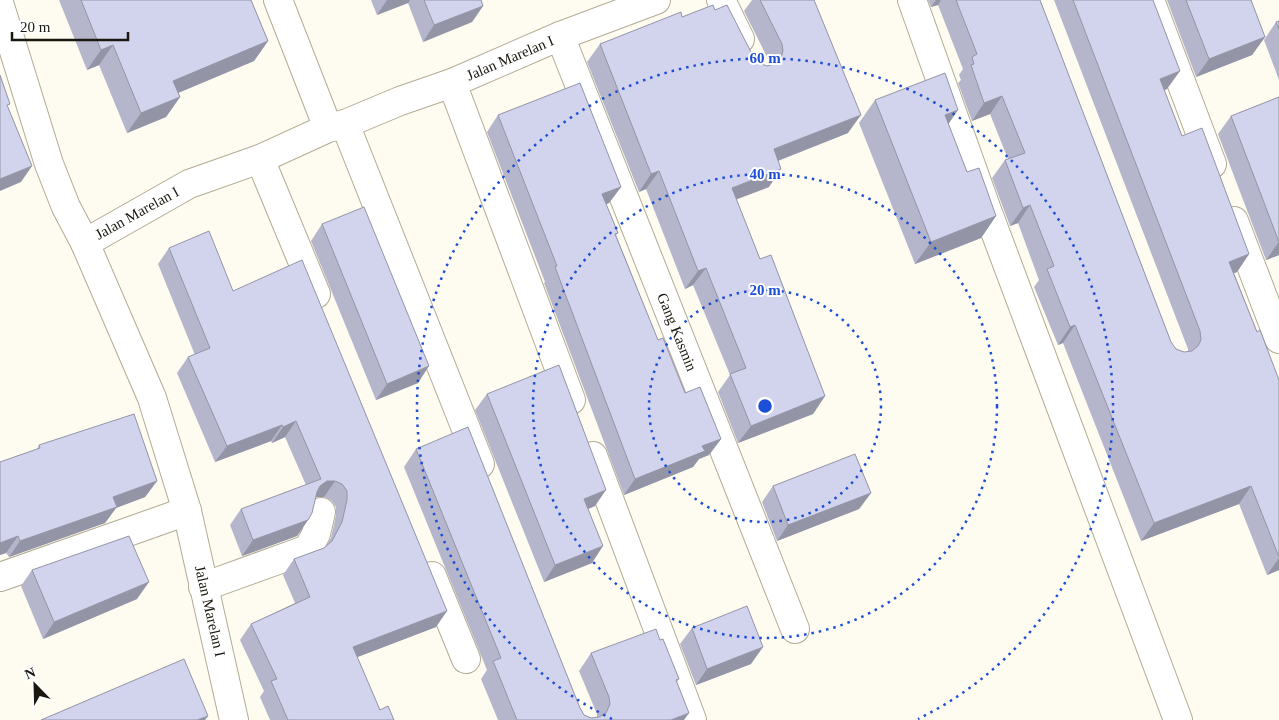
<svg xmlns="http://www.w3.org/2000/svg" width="1279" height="720" viewBox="0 0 1279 720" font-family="Georgia,serif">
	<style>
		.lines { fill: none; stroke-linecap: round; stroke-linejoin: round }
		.minor-casing { stroke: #b2ab93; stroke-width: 30 }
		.minor { stroke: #fff; stroke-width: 28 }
		.wall { fill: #b5b6cc }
		.shaded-wall { fill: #9394a6 }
		.building { fill: #d2d4ed; stroke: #9394a6 }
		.ring { fill: none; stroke: #1d4ed8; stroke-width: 2.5; stroke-dasharray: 2.5 5 }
		.labels { text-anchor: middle; stroke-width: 4; stroke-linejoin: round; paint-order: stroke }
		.street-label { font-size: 15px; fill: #1b180f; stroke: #fff }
		.centre { fill: #1d4ed8; stroke: #fff; stroke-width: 2.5 }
		.ring-label { font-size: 15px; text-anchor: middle; font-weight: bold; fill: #1d4ed8; stroke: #fff; stroke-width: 4; stroke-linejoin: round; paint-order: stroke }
	</style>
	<rect width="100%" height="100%" fill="#fefbf0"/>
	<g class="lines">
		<defs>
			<g id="minor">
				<path d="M278,0L328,128"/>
				<path d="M721,0L740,39"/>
				<path d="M912,0L987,210L1178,720"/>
				<path d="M1150,0L1212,164"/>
				<path d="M0,6L49,164L66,207L85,243L152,398L187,511L234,720"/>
				<path d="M560,36L795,629"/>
				<path d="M452,83L571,400"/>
				<path d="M345,124L480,464"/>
				<path d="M260,159L316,294"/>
				<path d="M1234,221L1279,339"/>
				<path d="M85,243L189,184L260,159L328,128L345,124L400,101L452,83L560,36L656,0"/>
				<path d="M593,456L692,720"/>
				<path d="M432,576L466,659"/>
				<path d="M0,577L187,511"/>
				<path d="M203,587L308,549L316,534L321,512"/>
			</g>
		</defs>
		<use href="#minor" class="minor-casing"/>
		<use href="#minor" class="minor"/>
	</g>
	<g class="wall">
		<path d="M59,0H251L268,41L254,61L178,93L180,97L166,117L127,133L99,65L87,70Z"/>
		<path d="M371,0H481L483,6L472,22L423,42L408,3L377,15Z"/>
		<path d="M752,0H814L848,133L778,161L769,187L736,199L760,259L825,396L813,414L738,443L718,392L730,375L693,285L685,289L646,189L639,192L587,62L600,44L682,17L715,10L759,63L767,66L770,65L769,61L744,11Z"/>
		<path d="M928,0H1040L1171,342L1176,349L1184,352H1188V349L1054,0H1153L1167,89L1164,90L1182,136L1249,254L1237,272L1234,273L1257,332L1279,380V570L1267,575L1239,504L1141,541L1063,343L1058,345L1034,287L1039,280L1018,223L1010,226L992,178L1005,160L1008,159L990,114L972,121L958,83L961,80L959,75L963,69L938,5L931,7Z"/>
		<path d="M1167,0H1251L1265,37L1252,55L1196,77Z"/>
		<path d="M1279,21V80L1264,40L1276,22Z"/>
		<path d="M1279,97V255L1266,260L1218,134L1231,116Z"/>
		<path d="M875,100L948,124L967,172L996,216L981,238L915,264L859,123Z"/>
		<path d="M498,115L621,187L609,203L606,204L618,233L616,235L658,340L685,393L721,439L709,455L699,459L693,467L624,495L544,283L545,282L487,132Z"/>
		<path d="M322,224L418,383L376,400L311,241Z"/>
		<path d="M169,248L233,291L436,627L357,657L380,710L394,720H270L260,697L264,691L240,640L251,624L295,603L283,575L294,559L324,548L327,545L331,538L336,515V507L331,500L324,497H316L308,520L297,536L242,556L230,525L241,509L306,485L285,437L272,443L271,441L215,462L177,373L188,357L195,355L158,264Z"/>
		<path d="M487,394L595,506L588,509L592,563L544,582L475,410Z"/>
		<path d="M39,445L157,481L145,497L116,508L105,523L9,557L6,553L0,555V462L37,449Z"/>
		<path d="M416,449L584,715L591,718L597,717V714L579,671L591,653L660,640L679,679L677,682L684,720H498L481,679L487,670L404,467Z"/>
		<path d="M773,486L871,493L859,509L777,541L762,502Z"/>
		<path d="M32,570L137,599L43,639L21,586Z"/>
		<path d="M692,628L751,664L696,685L680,644Z"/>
	</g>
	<g class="shaded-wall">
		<path d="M387,0H410L408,3L377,15Z"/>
		<path d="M936,0H941L938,5L931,7Z"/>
		<path d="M483,6L472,22L423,42L434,25Z"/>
		<path d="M1265,37L1252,55L1196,77L1209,59Z"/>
		<path d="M268,41L254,61L159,101L173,81Z"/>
		<path d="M113,45L99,65L87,70L101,50Z"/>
		<path d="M1180,71L1167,89L1147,97L1160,79Z"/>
		<path d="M1002,96L990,114L972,121L984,103Z"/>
		<path d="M180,97L166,117L127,133L141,113Z"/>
		<path d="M958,110L943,132L945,115Z"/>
		<path d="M861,115L848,133L762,167L774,149Z"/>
		<path d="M32,166L21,182L0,191V179Z"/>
		<path d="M781,169L769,187L719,206L732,188Z"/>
		<path d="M659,171L646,189L639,192L651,174Z"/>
		<path d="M621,187L609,203L591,210L602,194Z"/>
		<path d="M1030,205L1018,223L1010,226L1023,208Z"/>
		<path d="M996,216L981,238L915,264L931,242Z"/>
		<path d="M1279,242V255L1266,260Z"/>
		<path d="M1249,254L1237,272L1216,280L1229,262Z"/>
		<path d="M706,268L693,285L685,289L698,271Z"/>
		<path d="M1075,325L1063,343L1058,345L1070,327Z"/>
		<path d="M429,366L418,383L376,400L387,384Z"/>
		<path d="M825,396L813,414L738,443L751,426Z"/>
		<path d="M296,421L285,437L272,443L283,427Z"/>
		<path d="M282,425L271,441L215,462L227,446Z"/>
		<path d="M721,439L709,455L699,459L693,467L624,495L635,479L702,446Z"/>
		<path d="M157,481L145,497L116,508L105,523L9,557L20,541L113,497Z"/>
		<path d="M327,481H335L324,497H316L309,502L320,486Z"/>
		<path d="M1251,486L1239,504L1141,541L1154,523Z"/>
		<path d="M606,490L595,506L573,515L584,499Z"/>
		<path d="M871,493L859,509L777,541L788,525Z"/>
		<path d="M308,520L297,536L242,556L253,540Z"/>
		<path d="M18,536L6,553L0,555V543Z"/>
		<path d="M603,546L592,563L544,582L555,565Z"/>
		<path d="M1279,558V570L1267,575Z"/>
		<path d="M149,582L137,599L43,639L54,622Z"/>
		<path d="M447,611L436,627L342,663L353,647Z"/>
		<path d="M763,647L751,664L696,685L707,669Z"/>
		<path d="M689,713L684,720H671Z"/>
		<path d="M208,716L205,720H197Z"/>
	</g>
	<g class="building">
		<path d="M81,0H251L268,41L173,81L180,97L141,113L113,45L101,50Z"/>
		<path d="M424,0H481L483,6L434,25Z"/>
		<path d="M760,0H814L861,115L774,149L781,169L732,188L760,259L771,255L825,396L751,426L730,374L746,368L706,268L698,271L659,171L651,174L600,44L681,12L682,17L713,5L715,10L727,5L754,58L759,63L767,66L774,64L781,58L783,51L782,44Z"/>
		<path d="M956,0H1040L1171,342L1176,349L1184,352L1192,351L1198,346L1201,340L1200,331L1073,0H1153L1180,71L1160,79L1182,136L1202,128L1249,254L1229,262L1257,332L1260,330L1279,380V557L1251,486L1154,523L1075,325L1070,327L1047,269L1054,266L1030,205L1023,208L1005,160L1025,153L1002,96L984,103L971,65L974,64L972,57L977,54Z"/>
		<path d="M1186,0H1251L1265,37L1209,59Z"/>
		<path d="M1279,21V29L1276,22Z"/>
		<path d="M945,73L958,110L945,115L967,172L979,168L996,216L931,242L875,100Z"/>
		<path d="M0,75L10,104L7,105L32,166L0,179Z"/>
		<path d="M580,83L621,187L602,194L618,233L615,234L658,340L663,338L685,393L700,387L721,439L702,446L705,451L635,479L555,267L557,266L498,115Z"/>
		<path d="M1279,97V242L1231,116Z"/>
		<path d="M364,207L429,366L387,384L322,224Z"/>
		<path d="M209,231L233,291L302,260L447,611L353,647L380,710L388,706L394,720H288L271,681L277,679L251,624L310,597L294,559L324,548L332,541L342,522L347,500V491L342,484L335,481H327L320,486L317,492L312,513L308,520L253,540L241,509L321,479L296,421L283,427L282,425L227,446L188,357L210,348L169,248Z"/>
		<path d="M559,365L606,490L584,499L603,546L555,565L487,394Z"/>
		<path d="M134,414L157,481L113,497L117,507L20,541L18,536L0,543V462L40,448L39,445Z"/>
		<path d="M468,427L580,708L584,715L591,718L599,717L606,713L610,704L609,697L591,653L656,629L660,640L663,639L679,679L676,680L689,713L671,720H517L493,661L501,658L416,449Z"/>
		<path d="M855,454L871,493L788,525L773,486Z"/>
		<path d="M129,536L149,582L54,622L32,570Z"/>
		<path d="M747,606L763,647L707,669L692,628Z"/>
		<path d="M184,659L208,716L197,720H41Z"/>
	</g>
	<g class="ring">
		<circle cx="765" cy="406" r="116"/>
		<circle cx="765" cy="406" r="232"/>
		<path d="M612 719A348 348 0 1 1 918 719"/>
	</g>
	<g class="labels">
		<g class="street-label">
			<text transform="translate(510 58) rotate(-23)" y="5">Jalan Marelan I</text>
			<text transform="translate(137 213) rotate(-29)" y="5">Jalan Marelan I</text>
			<text transform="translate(677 332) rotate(68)" y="5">Gang Kasmin</text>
			<text transform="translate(210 611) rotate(77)" y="5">Jalan Marelan I</text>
		</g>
	</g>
	<circle cx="765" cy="406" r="8" class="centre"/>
	<g class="ring-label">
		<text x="765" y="63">60 m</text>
		<text x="765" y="179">40 m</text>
		<text x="765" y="295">20 m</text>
	</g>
	<g transform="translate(35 685) rotate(337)" stroke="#ffffff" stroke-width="4" paint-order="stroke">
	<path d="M0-4L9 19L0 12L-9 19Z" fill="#1b180f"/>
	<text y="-8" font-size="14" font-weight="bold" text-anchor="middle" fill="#1b180f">N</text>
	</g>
	<path d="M12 32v8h116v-8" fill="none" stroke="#1b180f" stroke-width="2.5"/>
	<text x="20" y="32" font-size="15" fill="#1b180f" stroke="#ffffff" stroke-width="4" paint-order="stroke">20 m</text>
</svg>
